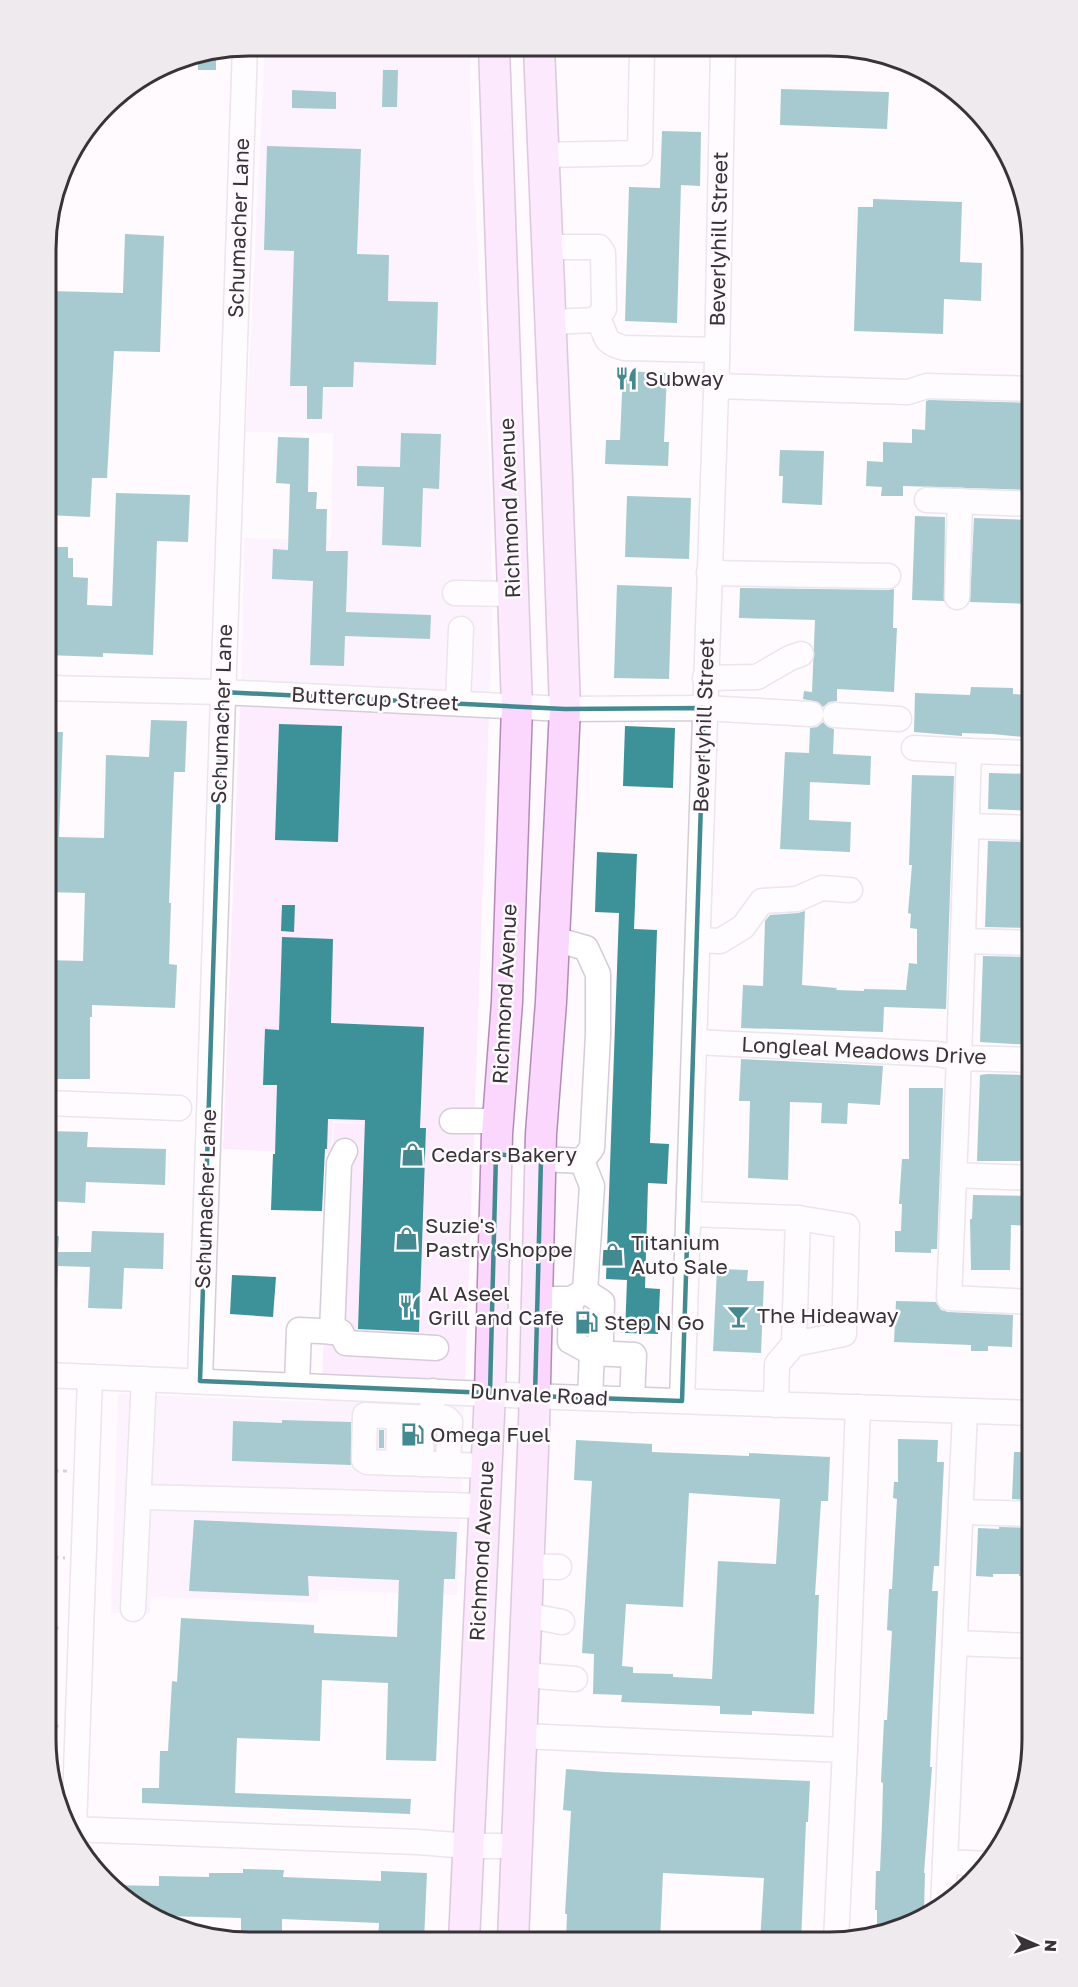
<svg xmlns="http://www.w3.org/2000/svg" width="1078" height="1987" viewBox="0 0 1078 1987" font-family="'Golos Text',sans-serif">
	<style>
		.built { fill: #fdecfe }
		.building { fill: #3d9198; fill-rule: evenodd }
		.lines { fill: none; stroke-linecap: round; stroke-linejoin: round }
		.minor-casing { stroke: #d6ccd7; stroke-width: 27 }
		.major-casing { stroke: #b48bb7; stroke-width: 33 }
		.path { stroke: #a6a2a6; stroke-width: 3; stroke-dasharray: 4.5 4.5; stroke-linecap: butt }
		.minor { stroke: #fff; stroke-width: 24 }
		.major { stroke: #fbd6fd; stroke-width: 30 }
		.marked { fill: none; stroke: #428a90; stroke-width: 4.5; stroke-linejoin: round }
		.labels { text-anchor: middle; stroke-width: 5; stroke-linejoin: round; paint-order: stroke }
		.street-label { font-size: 21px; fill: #373337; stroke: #fefafe }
		.poi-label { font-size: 21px; fill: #373337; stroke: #fefafe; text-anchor: start }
		.rim { fill: none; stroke: #373337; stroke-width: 3 }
	</style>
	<rect width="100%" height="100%" fill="#fefafe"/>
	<path class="built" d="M265,45L470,46L471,125L491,492L492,611L490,689L457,1595L319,1590L318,1603L151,1597L150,1614L111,1613L118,1394L321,1402L334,1123L411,1126L333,1121L331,1154L223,1149L242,654L244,538L331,540L333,433L246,432Z"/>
	<g class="building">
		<path d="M209,53H216V70H198V55Z"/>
		<path d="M383,70H398L397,107H382Z"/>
		<path d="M781,89L889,92L887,129L780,125Z"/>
		<path d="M292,90L336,92V109L292,108Z"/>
		<path d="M662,131L701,132L700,186L681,185L677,323L625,321L629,187L660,188Z"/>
		<path d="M267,146L361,149L357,254L389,255L388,301L438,302L436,365L354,362L353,387H323L322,419H307V386H290L294,251L264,250Z"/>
		<path d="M873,199L962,202L960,262L982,263L981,301L944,299L943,334L854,331L858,207H873Z"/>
		<path d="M125,234L164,236L160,352L114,351L107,478H92L90,517L46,515L47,364L50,291L123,293Z"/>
		<path d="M623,371L667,373L664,442H669L668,466L605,464L606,440H620Z"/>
		<path d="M929,400L1033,403V490L903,486V496H881L882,487L866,486L867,461L883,462V442L912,443V429L925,430L926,401Z"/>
		<path d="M401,433L441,434L439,489L423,488L421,547L382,545L384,487L357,486V466L400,467Z"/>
		<path d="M278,437L309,438L308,492H317L316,509H327L326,551H348L346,612L431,615L430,639L345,636L344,666L310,665L313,581L272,579L273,549L288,550L290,484L276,483Z"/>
		<path d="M780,450L824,451L822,505L782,503L783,476H779Z"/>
		<path d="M116,493L190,495L188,542L157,541L153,655L103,653V657L46,655V547H68V558H73V577L88,578L87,605L112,606Z"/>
		<path d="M627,496L691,498L689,559L625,557Z"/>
		<path d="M915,516L945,517L944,601L912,600Z"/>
		<path d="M974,518L1033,520V604L970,602Z"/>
		<path d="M617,585L672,587L669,679L614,678Z"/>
		<path d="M740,588L888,590L894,589L893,628H897L894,692L837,689V701L829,702L823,707L818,702L803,699L804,691L812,692L815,620L739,618Z"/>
		<path d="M971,687L1013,688V694L1033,695V738L992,734L962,733V736L914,732L915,693L970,695Z"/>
		<path d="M151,720L187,721L185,772H174L169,903H171L169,964L177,965L175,1008L92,1005V1017H90V1079H46L47,960L83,961L85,893L46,892L47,732H63L59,837L104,838L106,755L149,757Z"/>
		<path d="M823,722L828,727L834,729L833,754L871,756L870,785L810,782L809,820L851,822L850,852L780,849L785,752L809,753L810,728L817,727Z"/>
		<path d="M279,724L342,726L338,842L275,840Z"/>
		<path d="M625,726L675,728L673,788L623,786Z"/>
		<path d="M989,773L1033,774V811L988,809Z"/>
		<path d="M912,775L954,776L946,1009L884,1007L883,1032L741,1028L743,985L763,986L765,921L770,915L798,913L805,911L802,985L837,988L836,990L864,991V989L906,990L909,963L917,964V929L910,928L911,914L908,913L912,865H909Z"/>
		<path d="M988,841L1032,842L1029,928L985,927Z"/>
		<path d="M597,852L637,854L634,929L657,930L650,1143L669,1144L667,1184L648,1183L645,1288L660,1289L658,1334L625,1333L627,1280L606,1279L619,913L595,912Z"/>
		<path d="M282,905H295L294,932L281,931Z"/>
		<path d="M282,937L333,939L331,1023L424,1027L420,1128H426L419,1332L358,1329L365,1120L328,1119L327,1149H325L322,1211L271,1210L273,1154H275L277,1085H263L265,1029L279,1030Z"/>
		<path d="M983,956L1033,957V1045L980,1042Z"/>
		<path d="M741,1059L883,1066L880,1105L848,1103L847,1124L821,1123L822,1103L790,1102L788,1180L748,1178L750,1101H739Z"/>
		<path d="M988,1074L1025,1075L1024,1077H1033V1161H977L980,1075Z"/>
		<path d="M909,1088H943L937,1249H931V1253L895,1252V1231H901L902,1204H899L902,1159H909Z"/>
		<path d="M46,1131L88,1132L87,1147L166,1149L165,1185L86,1182L85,1203L46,1201Z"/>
		<path d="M973,1195L1033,1196V1226L1011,1225L1010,1270H971L970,1219H972Z"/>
		<path d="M92,1231L164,1233L163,1269L124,1268L122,1309L88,1308L90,1267L58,1266L57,1289H46V1236H59L58,1252H91Z"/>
		<path d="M717,1269L748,1270L747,1281H764L761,1353L713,1351Z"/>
		<path d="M232,1275L276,1277L273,1317L230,1314Z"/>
		<path d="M896,1301L936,1302L941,1310L948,1312L1013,1315L1012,1347L988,1346V1351H971V1345L894,1342Z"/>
		<path d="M282,1420L351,1422V1465L232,1461L233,1421L282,1423Z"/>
		<rect x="379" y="1430" width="5" height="18"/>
		<path d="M898,1439L938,1440L937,1462H944L939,1566H934L932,1591H938L931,1739L930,1767H932L924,1873H925L924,1912H919V1919L895,1931L887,1932H877V1910H875L876,1871H880L882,1824L883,1783L881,1782L884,1720H887L892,1631L887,1630L889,1589H892L897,1499L893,1498L894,1482H898Z"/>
		<path d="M576,1440L652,1444V1452L749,1456V1453L830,1457L828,1501H821L815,1595H819L814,1714L752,1711V1715L720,1714V1706L621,1702L622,1695L593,1694L594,1654L582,1653L592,1481L574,1480ZM689,1493L780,1499L776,1564L718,1561L712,1679L673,1677V1674L633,1673V1667L622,1666L626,1604L683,1607Z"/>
		<path d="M1014,1452H1033V1500L1012,1499Z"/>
		<path d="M194,1520L457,1532L455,1579H444L436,1761L386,1760L388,1683L322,1680L320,1741L237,1738L235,1793L411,1799L410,1814L142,1803V1788H159L160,1751H168L172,1681L177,1682L181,1618L314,1625V1633L397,1637L399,1580L308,1576L309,1596L189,1591Z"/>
		<path d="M999,1527L1033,1528V1577L1019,1576V1574H993V1577L976,1576L978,1528L999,1529Z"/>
		<path d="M566,1769L605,1772L810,1781L808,1822H806L801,1942H760L764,1878L663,1873L660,1941H566L567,1914H565L571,1811L563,1810Z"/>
		<path d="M243,1869L284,1870L283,1877L381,1881V1871L427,1873L424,1941H378L379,1923L282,1919V1940H241V1918L164,1916L124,1900L110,1885L159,1886V1876L209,1877V1873H243Z"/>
	</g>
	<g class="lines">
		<defs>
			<g id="minor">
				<path d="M543,155L640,153L642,47"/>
				<path d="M546,247H599L603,253L604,309L596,320"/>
				<path d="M550,322L596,320C610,331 597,341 624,348L717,350"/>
				<path d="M716,386L908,392L927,386L1033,389"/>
				<path d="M927,500L1033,504"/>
				<path d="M709,573L888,576"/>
				<path d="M455,593L513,594"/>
				<path d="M957,597L960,501"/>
				<path d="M705,678L757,677L790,658L801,654"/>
				<path d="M46,688L222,692L565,709L704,708L811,714"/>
				<path d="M458,703L461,629"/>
				<path d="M835,715L899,719"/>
				<path d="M914,748L969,751"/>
				<path d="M967,826L1033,828"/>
				<path d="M698,940L720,941L743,927L762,901L797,899L822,888L850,890"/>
				<path d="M963,941L1033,943"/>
				<path d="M695,1042L937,1054L959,1058L1033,1060"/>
				<path d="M46,1103L179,1108"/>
				<path d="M452,1121H498"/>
				<path d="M541,1159L582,1161L592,1148L598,1035V974L586,948L554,939"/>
				<path d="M954,1175L1033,1178"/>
				<path d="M689,1214L798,1218L794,1344L777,1364L776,1405"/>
				<path d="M537,1299H571L585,1291L592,1186L582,1161"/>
				<path d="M571,1299L570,1341L592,1353L601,1339L602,1302L585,1291"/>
				<path d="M1033,1302L949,1298L959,1058L969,751L1033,753"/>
				<path d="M332,1332L339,1163L345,1151"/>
				<path d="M794,1344L844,1334L847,1226L798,1218"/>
				<path d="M45,1375L557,1397L1033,1413"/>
				<path d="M200,1381L245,46"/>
				<path d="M297,1385L299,1330L341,1332L346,1343L436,1348"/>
				<path d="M433,1391L432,1418L365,1415L364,1460L367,1462L487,1466"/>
				<path d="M590,1398L592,1353L634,1355L632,1400"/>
				<path d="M682,1401L717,362L723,48"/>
				<path d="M432,1418H446L450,1422L448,1465"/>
				<path d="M398,1463L399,1417"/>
				<path d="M421,1464L422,1418"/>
				<path d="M140,1497L484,1506"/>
				<path d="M961,1512L1033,1514"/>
				<path d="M528,1566L559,1567"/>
				<path d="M133,1609L144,1379"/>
				<path d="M526,1615L562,1622"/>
				<path d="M955,1643L1033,1646"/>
				<path d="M524,1675L575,1679"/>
				<path d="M521,1736L845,1750L836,1941"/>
				<path d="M845,1750L858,1407"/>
				<path d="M69,1829L418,1842L468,1846H517"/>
				<path d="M74,1829L90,1377"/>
				<path d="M945,1862L989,1864"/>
				<path d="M943,1907L965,1411"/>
			</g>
			<g id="major">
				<path d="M464,1941L490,1393L497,1134L507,1002L517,707L494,47"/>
				<path d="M513,1941L534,1425L541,1134L551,1002L565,709L557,479L539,47"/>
			</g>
		</defs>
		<use href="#minor" class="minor-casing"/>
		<use href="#major" class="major-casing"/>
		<g class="path">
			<path d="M45,1471H67"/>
			<path d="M45,1556L65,1558"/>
			<path d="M45,1628H62"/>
			<path d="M45,1726H59"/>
		</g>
		<use href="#minor" class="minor"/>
		<use href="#major" class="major"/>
	</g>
	<path d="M0 0H1078V1987H0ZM222,692L565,709L704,708L682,1401L535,1396L541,1159L496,1154L490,1393L200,1381Z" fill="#fefafe" fill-opacity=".55" fill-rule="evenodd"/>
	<path class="marked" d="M222,692L565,709L704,708L682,1401L535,1396L541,1159L496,1154L490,1393L200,1381Z"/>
	<defs>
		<symbol id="restaurant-bare" viewBox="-9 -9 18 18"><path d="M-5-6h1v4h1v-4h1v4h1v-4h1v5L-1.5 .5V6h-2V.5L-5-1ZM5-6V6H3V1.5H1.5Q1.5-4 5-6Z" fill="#428a90" stroke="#fefafe" stroke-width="2.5" paint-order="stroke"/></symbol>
		<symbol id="shop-bare" viewBox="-9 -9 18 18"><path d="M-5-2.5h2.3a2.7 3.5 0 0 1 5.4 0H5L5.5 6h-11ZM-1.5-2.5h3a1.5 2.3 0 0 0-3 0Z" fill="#428a90" stroke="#fefafe" stroke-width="2.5" paint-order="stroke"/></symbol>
		<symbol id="bar-bare" viewBox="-9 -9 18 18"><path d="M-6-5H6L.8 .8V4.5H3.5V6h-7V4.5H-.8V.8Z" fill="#428a90" stroke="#fefafe" stroke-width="2.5" paint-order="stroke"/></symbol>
		<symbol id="fuel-bare" viewBox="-9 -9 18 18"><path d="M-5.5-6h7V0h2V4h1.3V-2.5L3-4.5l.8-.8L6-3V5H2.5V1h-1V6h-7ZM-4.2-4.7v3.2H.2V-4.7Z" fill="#428a90" stroke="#fefafe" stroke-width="2.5" paint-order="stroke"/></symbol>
	</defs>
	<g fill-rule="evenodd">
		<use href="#restaurant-bare" x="610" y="362" width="33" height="33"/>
		<use href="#shop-bare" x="396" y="1138" width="33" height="33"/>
		<use href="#shop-bare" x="390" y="1222" width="33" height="33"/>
		<use href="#shop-bare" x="596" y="1238" width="33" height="33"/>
		<use href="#restaurant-bare" x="394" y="1290" width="33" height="33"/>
		<use href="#bar-bare" x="722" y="1300" width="33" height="33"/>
		<use href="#fuel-bare" x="570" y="1306" width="33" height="33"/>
		<use href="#fuel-bare" x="396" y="1418" width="33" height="33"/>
	</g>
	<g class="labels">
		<g class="street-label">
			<text transform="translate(239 228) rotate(-88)" y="7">Schumacher Lane</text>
			<text transform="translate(719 239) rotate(-89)" y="7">Beverlyhill Street</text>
			<text transform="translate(510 508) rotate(-92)" y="7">Richmond Avenue</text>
			<text transform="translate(375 699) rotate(3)" y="7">Buttercup Street</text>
			<text transform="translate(222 714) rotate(-88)" y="7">Schumacher Lane</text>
			<text transform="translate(704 725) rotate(-88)" y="7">Beverlyhill Street</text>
			<text transform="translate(505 994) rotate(-87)" y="7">Richmond Avenue</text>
			<text transform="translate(864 1051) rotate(3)" y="7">Longleal Meadows Drive</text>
			<text transform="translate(206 1199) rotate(-88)" y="7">Schumacher Lane</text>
			<text transform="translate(539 1395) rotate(3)" y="7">Dunvale Road</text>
			<text transform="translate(482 1551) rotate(-87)" y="7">Richmond Avenue</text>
		</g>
		<g class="poi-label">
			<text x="645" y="386">Subway</text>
			<text x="431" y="1162">Cedars Bakery</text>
			<text x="425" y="1233">Suzie's<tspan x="425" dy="24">Pastry Shoppe</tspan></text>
			<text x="631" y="1250">Titanium<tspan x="631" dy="24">Auto Sale</tspan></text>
			<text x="428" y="1301">Al Aseel<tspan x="428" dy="24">Grill and Cafe</tspan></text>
			<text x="757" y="1323">The Hideaway</text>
			<text x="604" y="1330">Step N Go</text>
			<text x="430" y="1442">Omega Fuel</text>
		</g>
	</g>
	<path d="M0 0H1078V1987H0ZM249 56H829A193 193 0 0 1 1022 249V1739A193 193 0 0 1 829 1932H249A193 193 0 0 1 56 1739V249A193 193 0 0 1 249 56Z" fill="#eeeaee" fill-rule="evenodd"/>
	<path class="rim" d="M249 56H829A193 193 0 0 1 1022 249V1739A193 193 0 0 1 829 1932H249A193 193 0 0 1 56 1739V249A193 193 0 0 1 249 56Z"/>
	<g transform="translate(1036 1945) rotate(93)" stroke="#fefafe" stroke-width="4.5" paint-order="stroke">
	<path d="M0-4.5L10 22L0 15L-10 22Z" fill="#373337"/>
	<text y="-9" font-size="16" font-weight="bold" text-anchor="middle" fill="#373337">N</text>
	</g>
</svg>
